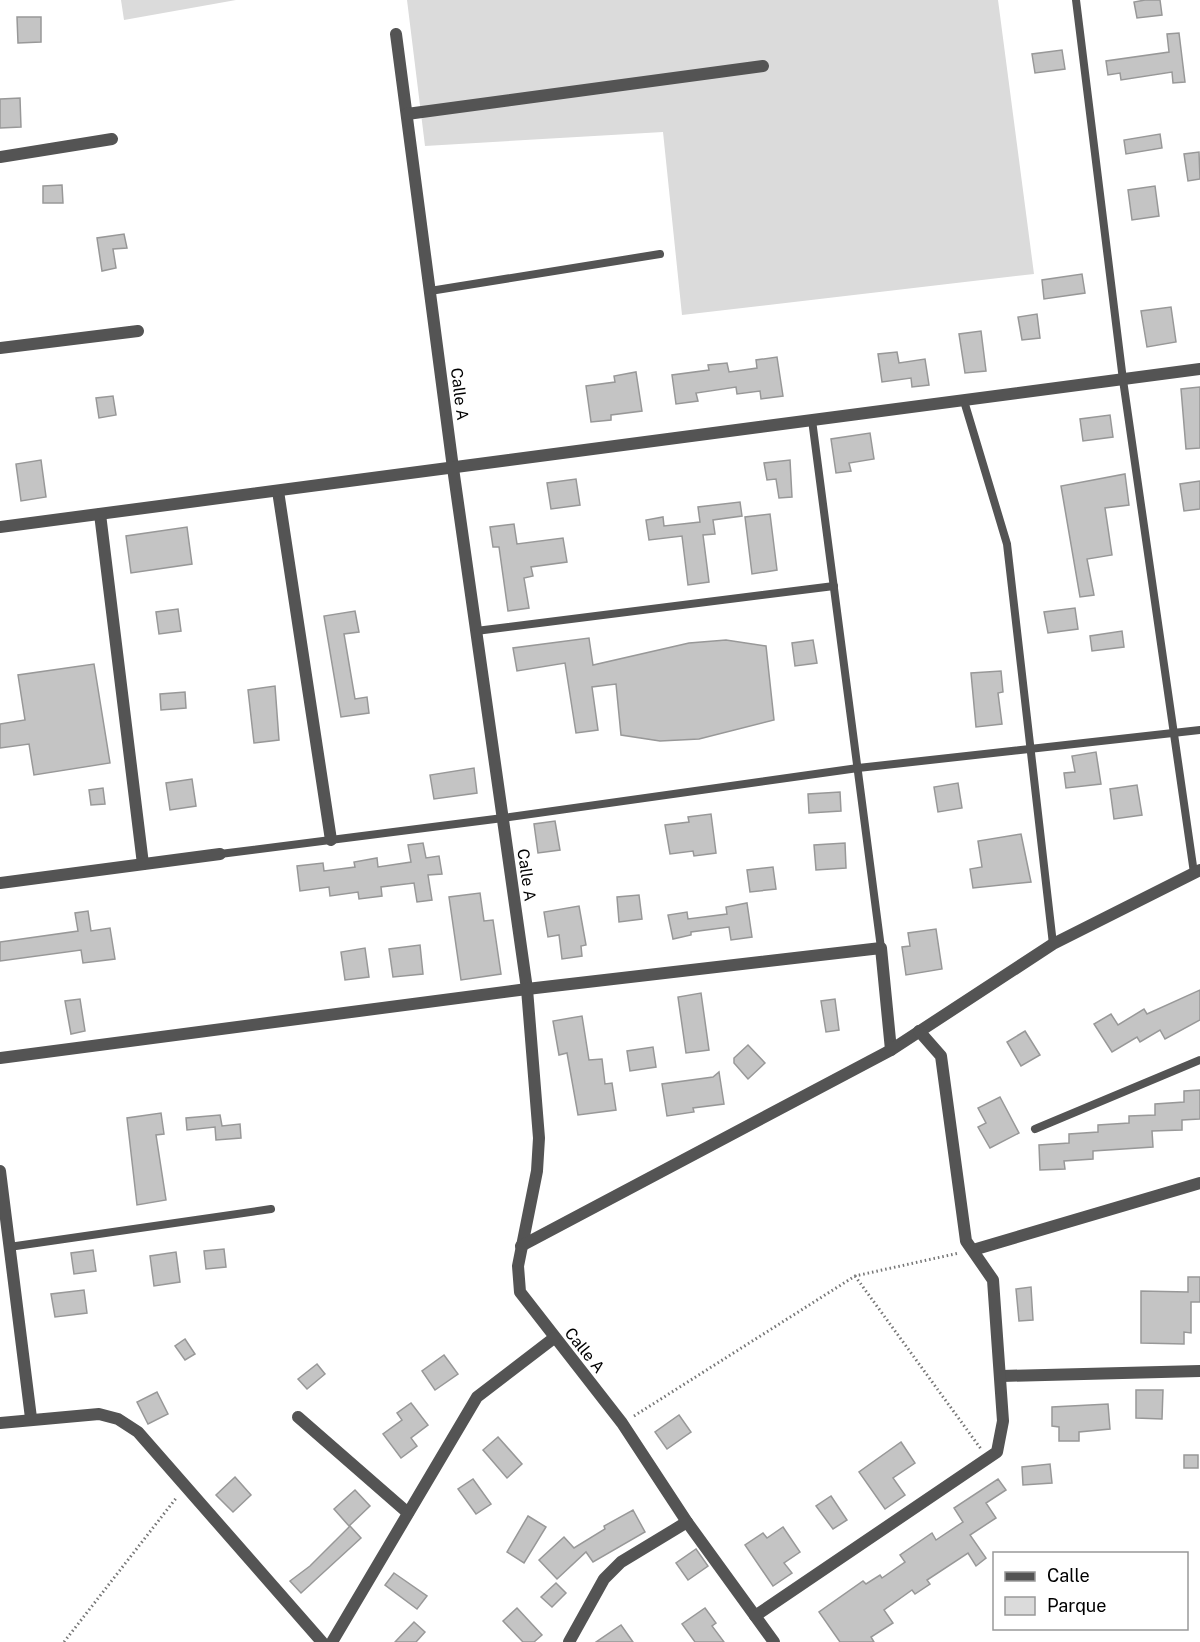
<svg xmlns="http://www.w3.org/2000/svg" width="1200" height="1642" viewBox="0 0 1200 1642" font-family="'Public Sans',sans-serif">
	<style>
		.green { fill: #dbdbdb }
		.building { fill: #c4c4c4; stroke: #989898; stroke-width: 1.5 }
		.lines { fill: none; stroke-linecap: round; stroke-linejoin: round }
		.path { stroke: #767676; stroke-width: 3; stroke-dasharray: 1.5 3; stroke-linecap: butt }
		.service { stroke: #545454; stroke-width: 8 }
		.minor { stroke: #545454; stroke-width: 12 }
		.labels { text-anchor: middle; stroke-width: 4.5; stroke-linejoin: round; paint-order: stroke }
		.street-label { font-size: 16px; fill: #000; stroke: #fff }
	</style>
	<rect width="100%" height="100%" fill="#fff"/>
	<g class="green">
		<path d="M121,0H236L124,20Z"/>
		<path d="M407,0H998L1034,274L682,315L663,132L425,146Z"/>
	</g>
	<g class="building">
		<path d="M1145,0H1160L1162,15L1137,18L1134,2Z"/>
		<path d="M17,17H41V42L18,43Z"/>
		<path d="M1179,33L1185,82L1173,83L1172,72L1121,80L1120,73L1108,75L1106,61L1169,52L1167,34Z"/>
		<path d="M1062,50L1065,69L1035,73L1032,54Z"/>
		<path d="M20,98L21,127L0,128V99Z"/>
		<path d="M1160,134L1162,148L1126,154L1124,140Z"/>
		<path d="M1199,152L1200,179L1188,181L1184,154Z"/>
		<path d="M62,185L63,203H43V186Z"/>
		<path d="M1155,186L1159,216L1132,220L1128,190Z"/>
		<path d="M124,234L127,248L113,249L116,268L102,271L97,238Z"/>
		<path d="M1082,274L1085,293L1044,299L1042,280Z"/>
		<path d="M1171,307L1176,342L1147,347L1141,311Z"/>
		<path d="M1037,314L1040,338L1022,340L1018,317Z"/>
		<path d="M981,331L986,371L965,373L959,334Z"/>
		<path d="M897,352L899,363L925,359L929,385L912,387L911,378L882,382L878,354Z"/>
		<path d="M777,357L783,396L761,399L760,391L737,394L736,387L696,393L698,401L676,404L672,375L709,370L708,365L727,363L729,372L757,368L756,360Z"/>
		<path d="M636,372L642,411L611,415V420L591,422L586,386L615,382L614,376Z"/>
		<path d="M1200,387V448L1186,449L1181,389Z"/>
		<path d="M113,396L116,415L99,418L96,398Z"/>
		<path d="M1110,415L1113,437L1083,441L1080,419Z"/>
		<path d="M870,433L874,459L849,463L851,471L836,473L831,439Z"/>
		<path d="M41,460L46,497L21,501L16,464Z"/>
		<path d="M790,460L792,497L779,498L776,479L767,480L764,463Z"/>
		<path d="M1125,474L1129,505L1105,508L1112,555L1087,559L1094,595L1080,597L1061,486Z"/>
		<path d="M576,479L580,505L551,509L547,483Z"/>
		<path d="M1200,481V509L1184,511L1180,484Z"/>
		<path d="M740,502L742,516L713,520L715,534L703,535L709,582L688,585L682,536L649,540L646,520L663,517L664,526L700,522L698,507Z"/>
		<path d="M770,514L777,570L752,574L745,517Z"/>
		<path d="M514,524L517,544L563,538L567,562L531,567L533,576L524,578L529,608L508,611L499,547H493L490,527Z"/>
		<path d="M187,527L192,564L131,573L126,536Z"/>
		<path d="M1075,608L1078,629L1048,633L1044,612Z"/>
		<path d="M178,609L181,631L159,634L156,612Z"/>
		<path d="M355,611L359,632L344,634L355,699L367,697L369,713L341,717L324,616Z"/>
		<path d="M1122,631L1124,647L1092,651L1090,636Z"/>
		<path d="M589,638L593,665L689,643L726,640L766,646L774,720L699,739L660,741L621,735L616,684L592,687L598,730L576,733L565,663L517,671L513,648Z"/>
		<path d="M813,640L817,663L795,666L792,643Z"/>
		<path d="M94,664L110,763L34,775L29,744L0,748V724L25,720L18,675Z"/>
		<path d="M1001,671L1003,692L998,693L1002,724L976,727L971,673Z"/>
		<path d="M275,686L279,740L254,743L248,690Z"/>
		<path d="M185,692L186,708L161,710L160,694Z"/>
		<path d="M1096,752L1101,784L1066,788L1064,773L1075,772L1072,756Z"/>
		<path d="M474,768L477,793L434,799L430,775Z"/>
		<path d="M192,779L196,806L170,810L166,783Z"/>
		<path d="M958,783L962,808L938,812L934,787Z"/>
		<path d="M1137,785L1142,815L1114,819L1110,789Z"/>
		<path d="M103,788L105,804L91,805L89,790Z"/>
		<path d="M840,792L841,811L809,813L808,794Z"/>
		<path d="M711,814L716,853L694,856L693,851L670,854L665,825L689,822L688,817Z"/>
		<path d="M555,821L560,850L538,853L534,824Z"/>
		<path d="M1021,834L1031,882L973,888L970,869L982,867L978,841Z"/>
		<path d="M423,843L426,858L439,856L442,874L428,875L432,900L417,902L414,883L381,887L382,896L359,899L358,892L330,896L329,887L300,891L297,866L323,863L324,871L355,867L354,862L377,858L378,867L411,862L408,845Z"/>
		<path d="M845,843L846,868L816,870L814,845Z"/>
		<path d="M773,867L776,889L750,892L747,870Z"/>
		<path d="M480,893L484,921L493,920L501,974L461,980L449,897Z"/>
		<path d="M639,895L642,919L619,922L617,897Z"/>
		<path d="M747,903L752,937L731,940L729,927L691,932V935L673,939L668,915L687,912L688,919L727,914L726,907Z"/>
		<path d="M579,906L586,945L581,946L582,956L562,959L559,935L548,937L544,912Z"/>
		<path d="M88,911L91,931L110,928L115,959L83,963L81,950L0,961V942L78,931L75,913Z"/>
		<path d="M936,929L942,969L906,975L902,947L910,946L908,933Z"/>
		<path d="M420,945L423,974L393,977L389,949Z"/>
		<path d="M365,948L369,977L345,980L341,952Z"/>
		<path d="M1200,990V1020L1165,1039L1160,1030L1140,1042L1137,1037L1112,1052L1094,1024L1111,1014L1118,1025L1144,1009L1147,1014Z"/>
		<path d="M701,993L709,1050L686,1053L678,997Z"/>
		<path d="M80,999L85,1031L71,1034L65,1001Z"/>
		<path d="M835,999L839,1030L826,1032L821,1001Z"/>
		<path d="M582,1016L589,1060L602,1059L605,1084L612,1083L616,1110L578,1115L567,1053L559,1055L553,1021Z"/>
		<path d="M1025,1031L1040,1055L1021,1066L1007,1042Z"/>
		<path d="M748,1045L765,1063L748,1079L734,1063V1058Z"/>
		<path d="M653,1047L656,1067L630,1071L627,1051Z"/>
		<path d="M719,1072L724,1104L693,1108L694,1112L667,1116L662,1084L713,1077Z"/>
		<path d="M1200,1090V1119L1182,1120V1130L1152,1131L1153,1147L1093,1151V1159L1064,1161L1065,1169L1040,1170L1039,1145L1069,1143V1134L1098,1132V1125L1129,1123V1116L1155,1115V1104L1184,1102V1091Z"/>
		<path d="M1000,1097L1019,1133L990,1148L978,1127L986,1123L978,1108Z"/>
		<path d="M161,1113L164,1134L156,1135L166,1200L137,1205L127,1118Z"/>
		<path d="M220,1115L222,1126L240,1124L241,1138L216,1140L215,1127L187,1130L186,1118Z"/>
		<path d="M224,1249L226,1267L206,1269L204,1251Z"/>
		<path d="M93,1250L96,1271L74,1274L71,1253Z"/>
		<path d="M176,1252L180,1282L154,1286L150,1256Z"/>
		<path d="M1188,1277H1200V1302H1191V1333L1184,1332V1344L1141,1343V1291L1188,1292Z"/>
		<path d="M1031,1287L1033,1320L1019,1321L1016,1289Z"/>
		<path d="M84,1290L87,1313L55,1317L51,1294Z"/>
		<path d="M185,1339L195,1354L185,1360L175,1346Z"/>
		<path d="M444,1355L458,1374L435,1390L422,1371Z"/>
		<path d="M317,1364L325,1374L307,1389L298,1379Z"/>
		<path d="M1136,1390H1163L1162,1419L1136,1418Z"/>
		<path d="M157,1392L168,1414L148,1424L137,1402Z"/>
		<path d="M411,1403L428,1425L411,1438L417,1446L401,1458L383,1434L402,1420L397,1413Z"/>
		<path d="M1108,1404L1110,1429L1079,1432V1441H1059V1427L1052,1426V1407Z"/>
		<path d="M679,1415L691,1432L667,1449L655,1432Z"/>
		<path d="M498,1437L522,1464L507,1478L483,1450Z"/>
		<path d="M901,1442L915,1463L893,1478L905,1495L885,1509L859,1472Z"/>
		<rect x="1184" y="1455" width="14" height="13"/>
		<path d="M1050,1464L1052,1483L1023,1485L1022,1467Z"/>
		<path d="M235,1477L251,1495L233,1512L216,1495Z"/>
		<path d="M473,1479L491,1504L476,1514L458,1489Z"/>
		<path d="M998,1479L1006,1490L986,1503L996,1518L970,1535L986,1558L976,1566L968,1553L927,1580L930,1584L915,1594L912,1590L884,1610L893,1623L871,1637L874,1642H840L819,1612L863,1581L866,1584L880,1575L882,1578L905,1562L900,1555L932,1533L936,1540L963,1522L954,1508Z"/>
		<path d="M355,1490L370,1506L349,1526L334,1509Z"/>
		<path d="M831,1496L847,1520L833,1529L816,1506Z"/>
		<path d="M633,1510L645,1532L593,1562L586,1552L557,1579L539,1560L564,1537L574,1548L605,1529L604,1526Z"/>
		<path d="M528,1516L546,1527L524,1563L507,1552Z"/>
		<path d="M350,1526L361,1538L301,1593L290,1581L310,1566Z"/>
		<path d="M783,1527L800,1552L784,1563L792,1573L773,1586L745,1545L763,1533L767,1538Z"/>
		<path d="M696,1549L708,1566L688,1580L676,1563Z"/>
		<path d="M394,1573L427,1596L417,1609L385,1585Z"/>
		<path d="M556,1583L566,1593L552,1607L541,1597Z"/>
		<path d="M517,1608L542,1635L534,1642H523L503,1621Z"/>
		<path d="M705,1608L716,1623L712,1626L724,1642H695L682,1624Z"/>
		<path d="M414,1622L425,1632L416,1642H395Z"/>
		<path d="M621,1625L633,1642H596Z"/>
	</g>
	<g class="lines">
		<g class="path">
			<path d="M855,1276L981,1449"/>
			<path d="M634,1416L855,1276L959,1253"/>
			<path d="M64,1642L177,1497"/>
		</g>
		<g class="service">
			<path d="M1076,0L1123,380L1194,873"/>
			<path d="M430,291L660,254"/>
			<path d="M964,401L1007,544L1053,944"/>
			<path d="M812,420L881,948"/>
			<path d="M476,631L834,586"/>
			<path d="M220,854L503,818L858,768L1200,730"/>
			<path d="M1035,1129L1200,1060"/>
			<path d="M9,1247L271,1209"/>
		</g>
		<g class="minor">
			<path d="M396,34L453,468L527,989L539,1138L537,1171L518,1266L520,1292L622,1423L687,1522L774,1642"/>
			<path d="M407,114L763,66"/>
			<path d="M0,157L112,139"/>
			<path d="M0,348L138,331"/>
			<path d="M278,491L331,840"/>
			<path d="M100,514L143,864"/>
			<path d="M0,527L1200,369"/>
			<path d="M0,883L220,854"/>
			<path d="M0,1058L527,989L881,948L891,1050"/>
			<path d="M0,1171L31,1418"/>
			<path d="M521,1246L891,1050L1053,944L1200,870"/>
			<path d="M973,1250L1200,1183"/>
			<path d="M1002,1376L1200,1371"/>
			<path d="M298,1417L408,1513"/>
			<path d="M0,1423L99,1414L118,1419L138,1432L322,1642"/>
			<path d="M755,1616L997,1452L1003,1421L993,1280L966,1241L941,1056L919,1031"/>
			<path d="M332,1642L477,1397L554,1338"/>
			<path d="M569,1642L604,1579L621,1562L687,1522"/>
		</g>
	</g>
	<g class="labels">
		<g class="street-label">
			<text transform="translate(460 394) rotate(83)" y="6">Calle A</text>
			<text transform="translate(527 875) rotate(82)" y="6">Calle A</text>
			<text transform="translate(585 1350) rotate(51)" y="6">Calle A</text>
		</g>
	</g>
	<rect x="993" y="1552" width="195" height="78" fill="#ffffff" stroke="#999999" stroke-width="1.5"/>
	<rect x="1005" y="1572" width="30" height="9" fill="#545454" stroke="#999999" stroke-width="1.5"/>
	<text x="1047" y="1582" font-size="18" fill="#000000">Calle</text>
	<rect x="1005" y="1597" width="30" height="18" fill="#dbdbdb" stroke="#999999" stroke-width="1.5"/>
	<text x="1047" y="1612" font-size="18" fill="#000000">Parque</text>
</svg>
